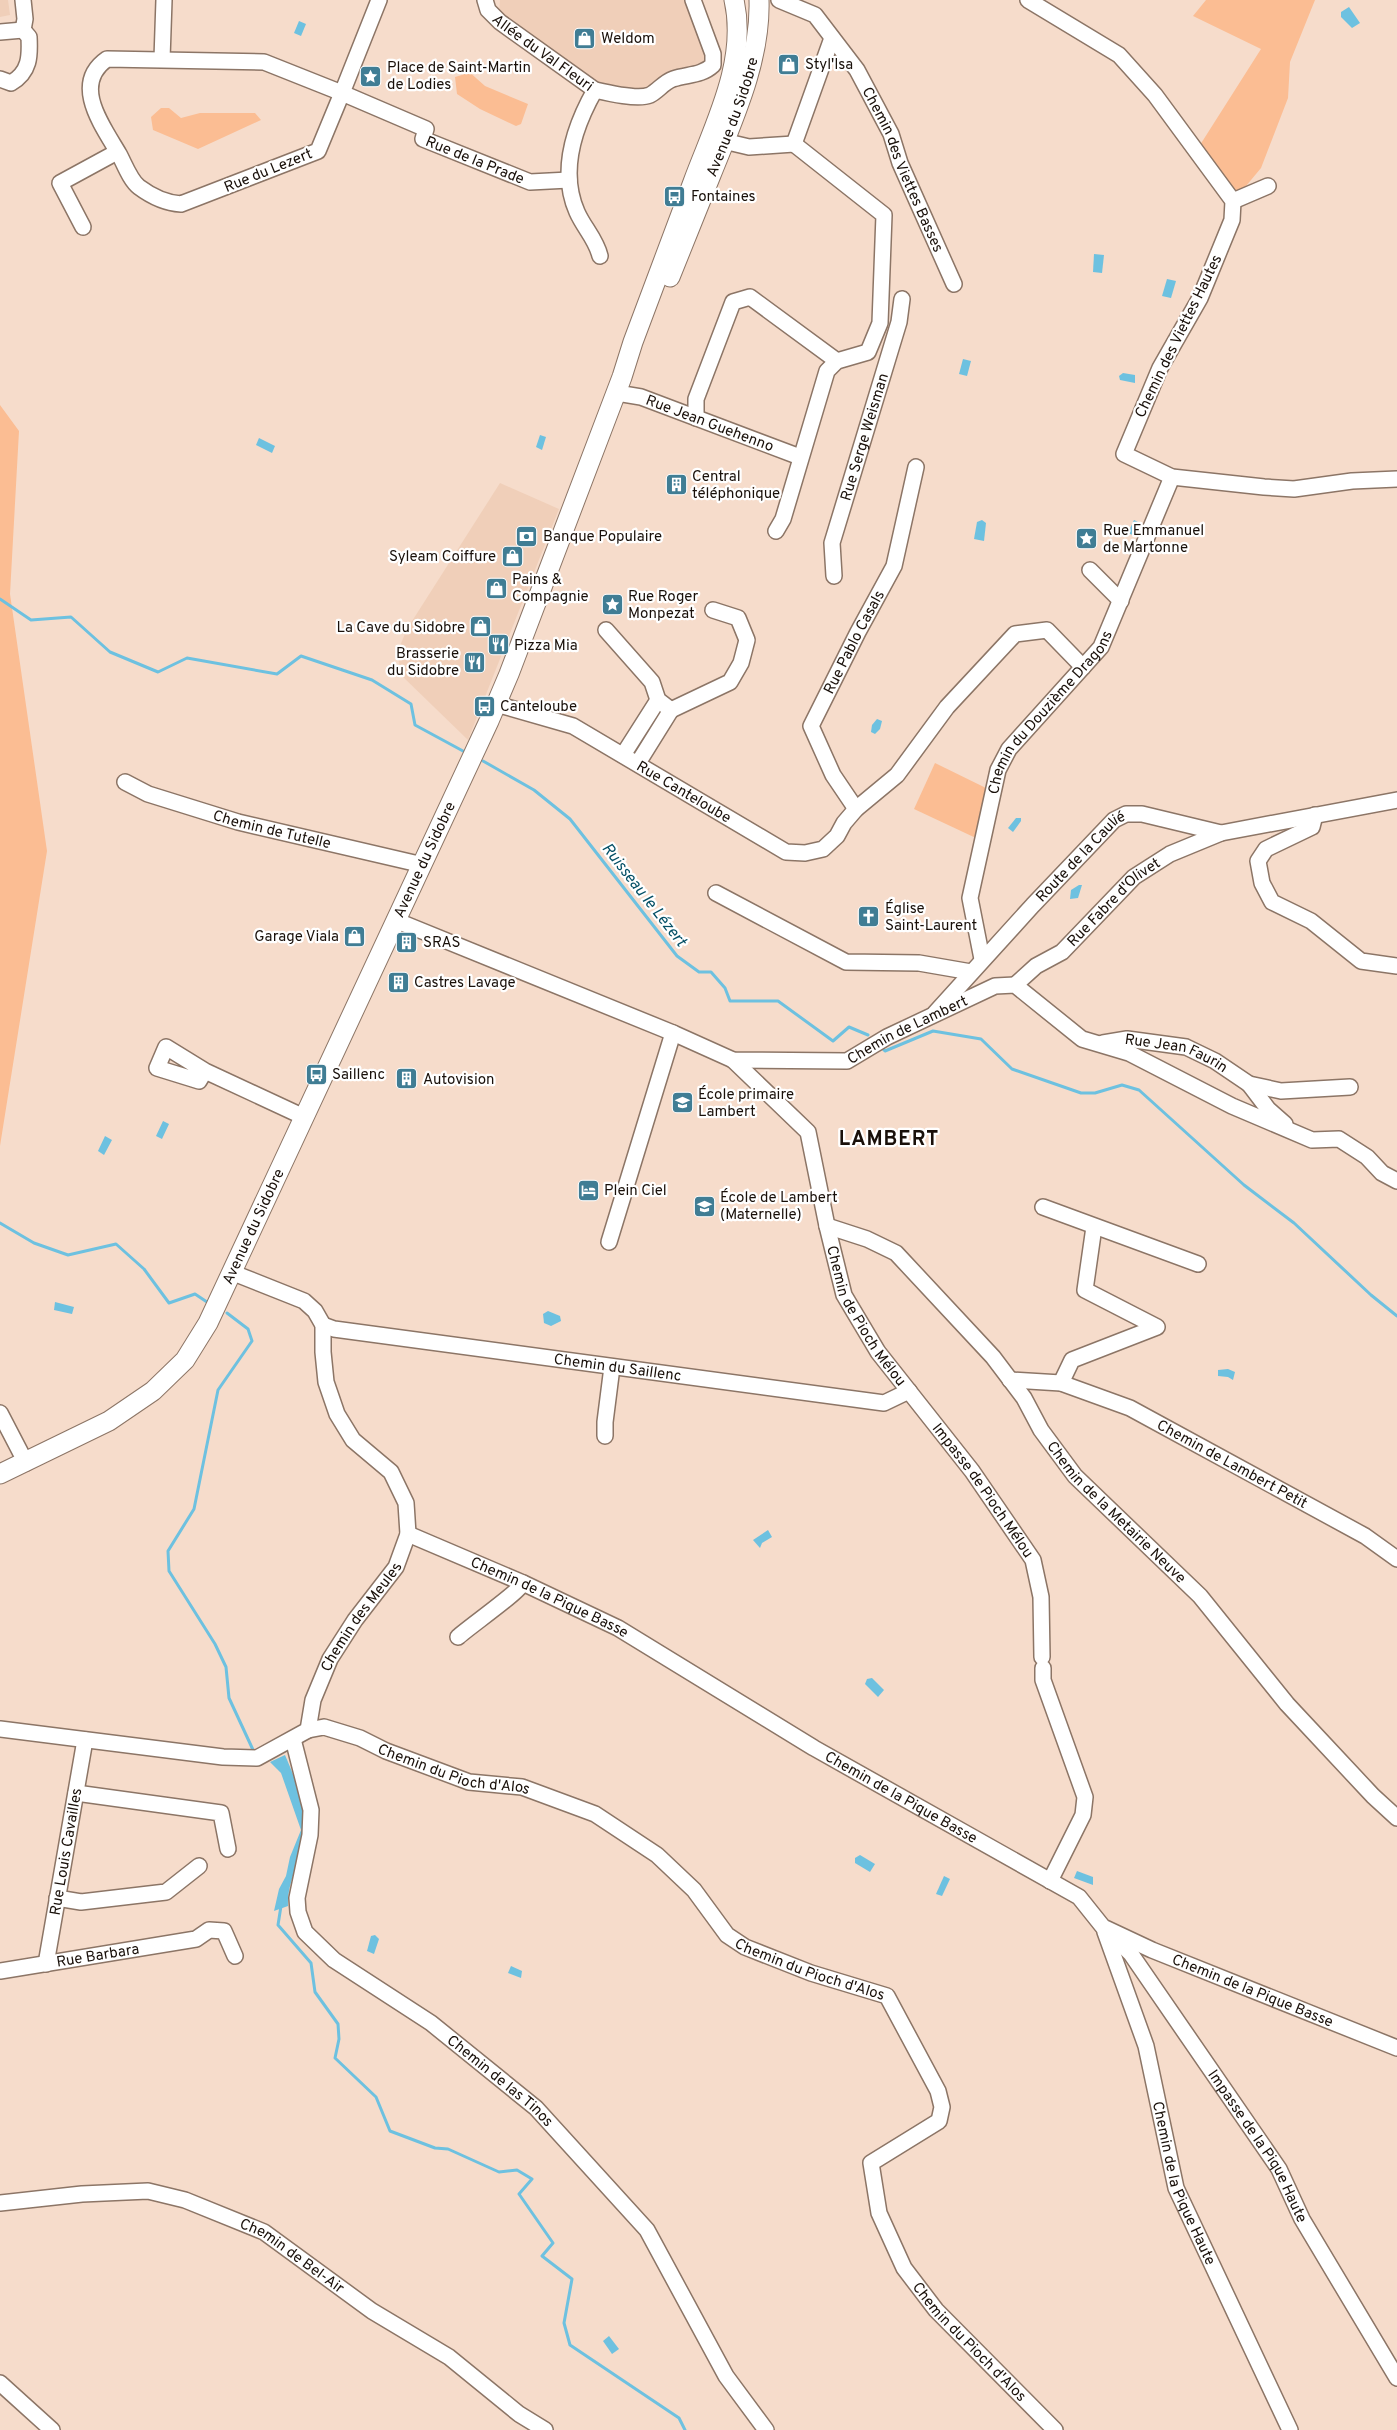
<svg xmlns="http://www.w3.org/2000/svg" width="1397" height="2430" viewBox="0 0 1397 2430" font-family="Overpass,sans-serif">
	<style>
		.built { fill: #f0cfb9 }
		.green { fill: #fbbd93 }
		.water { fill: #6dc1e0 }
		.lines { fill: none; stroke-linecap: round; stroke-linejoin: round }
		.stream { stroke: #6dc1e0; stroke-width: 3 }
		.minor-casing { stroke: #8c7566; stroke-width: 18 }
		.major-casing { stroke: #8c7566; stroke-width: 21 }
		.minor { stroke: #fff; stroke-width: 15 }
		.major { stroke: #fff; stroke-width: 19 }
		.labels { text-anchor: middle; stroke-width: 4.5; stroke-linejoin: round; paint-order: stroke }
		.poi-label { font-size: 15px; fill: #19100a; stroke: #fff; text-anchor: start }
		.street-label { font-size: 15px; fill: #19100a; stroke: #fff }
		.water-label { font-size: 16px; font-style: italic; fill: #055066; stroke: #fff }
		.district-label { font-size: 20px; font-weight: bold; letter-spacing: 1px; fill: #19100a; stroke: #fff }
	</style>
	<rect width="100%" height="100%" fill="#f6dccb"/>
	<g class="built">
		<path d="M0,0H8L10,15L0,17Z"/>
		<path d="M500,0H686L707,53L704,62L699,68L648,90L614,89L583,77L499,17Z"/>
		<path d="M500,483L559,509L468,740L402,676L397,653L407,629Z"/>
	</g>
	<g class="green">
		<path d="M1206,0H1315L1290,62L1288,98L1261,168L1246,186L1234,194L1200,145L1261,49L1193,16Z"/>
		<path d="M467,70L485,86L528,104L521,124L516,126L480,109L457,94L455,77L462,75Z"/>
		<path d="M161,108H169L181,118L200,113H255L261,120L198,149L153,130L151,117Z"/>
		<path d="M0,405L19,431L10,594L47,851L0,1146Z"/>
		<path d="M935,763L988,789L978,839L914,809Z"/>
	</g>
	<g class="water">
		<path d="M1349,7L1360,23L1352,28L1341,17V12Z"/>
		<path d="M299,21L306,24L301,36L294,33Z"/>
		<path d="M1094,254L1104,255L1102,273L1093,272Z"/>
		<path d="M1167,279L1176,281L1171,298L1162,296Z"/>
		<path d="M963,359L971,361L967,376L959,374Z"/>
		<path d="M1123,373L1135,375V383L1120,380L1119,376Z"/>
		<path d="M540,435L546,437L542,450L536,447Z"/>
		<path d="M259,438L275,446L272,453L256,445Z"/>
		<path d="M982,520L986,523L984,541L974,539L977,522Z"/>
		<path d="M1134,520L1140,523L1135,536L1128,533Z"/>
		<path d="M877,719L882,721L880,729L875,734L871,732L872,725Z"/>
		<path d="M1016,818H1021V821L1013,832L1008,828Z"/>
		<path d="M1079,885H1082L1078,898L1070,899L1071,890Z"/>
		<path d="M163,1121L169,1124L162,1139L156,1136Z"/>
		<path d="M105,1136L112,1140L104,1155L98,1151Z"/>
		<path d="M55,1302L74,1307L72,1314L54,1310Z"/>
		<path d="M548,1311L560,1316L561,1321L551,1326L544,1323L543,1314Z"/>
		<path d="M1228,1369L1235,1372L1233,1380L1228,1377L1218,1376V1370Z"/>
		<path d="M768,1530L772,1537L762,1543L760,1548L753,1540Z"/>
		<path d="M872,1678L884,1690L878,1697L865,1684L867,1679Z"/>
		<path d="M285,1755C293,1773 311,1818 307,1836C301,1860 287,1881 288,1906L274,1911L279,1889L286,1876L290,1857L301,1830L281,1773L270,1762Z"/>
		<path d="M860,1855L875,1864L870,1872L855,1863V1858Z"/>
		<path d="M1077,1871L1093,1877V1885L1074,1878Z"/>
		<path d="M944,1876L950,1879L942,1896L936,1894Z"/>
		<path d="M371,1936L375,1935L379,1939L374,1954L367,1951Z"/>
		<path d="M511,1966L522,1971L521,1978L508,1973Z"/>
		<path d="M609,2336L619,2349L612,2354L603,2341Z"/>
	</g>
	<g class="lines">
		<g class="stream">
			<path d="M0,599L31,620L71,617L110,652L158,672L187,658L277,674L301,656L372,680L411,704L415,725L463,751"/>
			<path d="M483,761L534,790L570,819L677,956L699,972H711L725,988L730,1001H778L833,1041L849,1027L868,1035"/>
			<path d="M881,1047L885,1051L933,1031L981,1039L1012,1069L1081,1093H1095L1122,1085L1139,1090L1244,1185L1294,1223L1371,1295L1397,1316"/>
			<path d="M0,1223L34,1243L68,1255L116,1244L144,1269L169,1303L195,1294L207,1302"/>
			<path d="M227,1313L248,1329L252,1341L218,1390L194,1509L168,1551L169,1571L215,1644L226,1667L229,1698L254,1752"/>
			<path d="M281,1906L278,1925L311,1963L315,1992L338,2024L339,2039L335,2058L376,2097L390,2131L435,2148L448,2149L499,2172L517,2170L532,2179L519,2194L553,2243L542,2256L572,2279L564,2323L570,2345L679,2418L685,2430"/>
		</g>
		<defs>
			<g id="minor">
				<path id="s1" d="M379,0L342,93L426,129L423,139L530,182L569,180"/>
				<path id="s2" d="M485,0L488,10L500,22L595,90C608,93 638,100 650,95C658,91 664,82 673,79C688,74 701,76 713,65V54L693,0"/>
				<path id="s3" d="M779,0L815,15L857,70L891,134L900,163L954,284"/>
				<path d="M1028,0L1119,55L1155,95L1233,201L1232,220L1200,298L1160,368L1124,454L1172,477L1264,487L1294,489L1352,481L1397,479"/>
				<path d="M23,30L25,19L23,0"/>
				<path d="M0,32L23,30"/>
				<path d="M107,59L264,62L342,93L318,151L181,204C166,203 151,196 139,187C130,180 124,163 119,154C102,125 71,84 107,59Z"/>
				<path d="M162,59L164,0"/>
				<path d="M0,79L11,83C30,72 30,56 29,37L23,30"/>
				<path d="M595,90C574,127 559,171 577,212C584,228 596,239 600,256"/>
				<path d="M715,139L749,147L794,144"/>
				<path d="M1233,201L1268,186"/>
				<path d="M83,227L60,183L117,152"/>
				<path id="s4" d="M617,393L641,397L800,457"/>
				<path d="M696,418V399L733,302L750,297L837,361"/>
				<path d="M776,531L783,519L827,371L837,361L868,352L880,323L884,215L794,144L832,38"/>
				<path d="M1090,570L1121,601"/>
				<path id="s5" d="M834,576L832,543L899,322L902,299"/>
				<path d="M606,630L652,682L658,700L671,710L638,763"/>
				<path id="s6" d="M496,704L573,726L786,852L805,853L823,849L837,836L844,823L856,809L897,775L947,707L1015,634L1047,630L1083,667"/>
				<path d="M671,710L730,682L741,663L747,640L738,618L713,610"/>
				<path d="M623,755L658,700"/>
				<path id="s7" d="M125,782L148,794L238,822L423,865"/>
				<path id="s8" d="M856,809L833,775L811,726L858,632L894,566L916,467"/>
				<path d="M1315,815L1312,827L1266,849L1258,861L1262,883L1272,902L1311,921L1361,961L1397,966"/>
				<path d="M716,893L846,962L919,963L971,972"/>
				<path id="s9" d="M395,920L673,1033L733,1060L847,1061L887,1037L995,986L1015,985L1082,1039L1129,1053L1232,1106L1312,1140L1339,1139L1367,1157L1382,1173L1397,1181"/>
				<path id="s10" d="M982,959L970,898L998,770L1009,749L1101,647L1172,477"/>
				<path id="s11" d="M1015,985L1036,966L1062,952L1134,877L1170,854L1221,833"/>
				<path id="s12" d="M935,1013L1033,905L1114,820L1126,814H1142L1221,833L1397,800"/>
				<path id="s13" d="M1103,1043L1127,1039L1186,1047L1215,1061L1249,1084L1281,1091L1350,1087"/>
				<path id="s14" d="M733,1060L808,1132L827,1226L844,1295L878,1352L972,1471L1033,1560L1041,1597L1042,1657"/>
				<path d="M205,1071L199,1081L157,1068L166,1047L205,1071L304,1117"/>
				<path d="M1249,1084L1268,1109L1285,1124"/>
				<path d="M1043,1207L1198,1264"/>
				<path id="s15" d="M827,1226L867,1239L896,1253L993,1357L1024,1398L1041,1430L1075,1476L1200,1596L1287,1704L1373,1796L1397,1818"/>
				<path d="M609,1242L673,1033"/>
				<path id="s16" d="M323,1325L334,1329L884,1403L909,1391"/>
				<path id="s17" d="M1010,1380L1061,1383L1130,1408L1365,1536L1397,1559"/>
				<path d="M1061,1383L1072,1360L1157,1327L1085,1290L1094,1227"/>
				<path d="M0,1413L26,1463"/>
				<path d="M605,1436V1422L612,1367"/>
				<path id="s18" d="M408,1534L523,1583L618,1628L814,1748L1079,1897L1103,1927L1152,1950L1397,2048"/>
				<path d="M458,1637C469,1627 519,1592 523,1583"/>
				<path d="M1043,1668V1680L1085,1797L1083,1815L1050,1881"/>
				<path id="s19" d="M0,1729L223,1757L257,1758L308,1730L313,1700L330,1659L355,1620L396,1567L408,1534L406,1503L391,1472L353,1440L337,1414L326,1382L323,1352V1325L315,1311L304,1301L231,1272"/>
				<path id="s20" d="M308,1730L324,1727L360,1738L386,1751L469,1782L522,1787L595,1814L657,1855L694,1890L727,1935L745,1947L811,1973L887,1996L938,2091L942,2107L939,2121L871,2163L879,2213L904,2268L936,2310L1055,2430"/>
				<path id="s21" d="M293,1739L311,1810L310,1835L297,1898L298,1912L305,1932L334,1960L431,2023L536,2108L647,2230L726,2376L766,2430"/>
				<path d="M76,1793L221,1813L228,1849"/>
				<path d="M57,1898L81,1902L166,1892L199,1866"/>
				<path id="s22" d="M1105,1932L1146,2046L1176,2188L1290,2430"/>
				<path id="s23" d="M1113,1936L1131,1954L1279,2169L1302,2219L1397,2378"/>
				<path id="s24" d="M46,1964L85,1740"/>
				<path id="s25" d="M0,1971L196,1939L209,1930L224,1931L235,1956"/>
				<path id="s26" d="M0,2203L82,2194L148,2191L185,2200L264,2232L372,2311L449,2357L519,2414L545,2430"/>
				<path d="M0,2383L52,2430"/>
			</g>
			<g id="major">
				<path id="s27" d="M670,277C684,243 697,209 711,175C733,120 761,60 759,0"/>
				<path id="s28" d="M0,1474L109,1421L153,1391L185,1360L208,1323L489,721L509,674L622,377L633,342C653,289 673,235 693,182C714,125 748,62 734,0"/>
			</g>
		</defs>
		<use href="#minor" class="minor-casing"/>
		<use href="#major" class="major-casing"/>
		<use href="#minor" class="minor"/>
		<use href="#major" class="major"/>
	</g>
	<defs>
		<symbol id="shop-square" viewBox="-11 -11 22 22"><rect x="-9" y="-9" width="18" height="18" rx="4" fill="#407d94" stroke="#fff"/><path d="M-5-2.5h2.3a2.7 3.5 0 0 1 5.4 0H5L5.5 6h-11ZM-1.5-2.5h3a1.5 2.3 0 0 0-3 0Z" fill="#fff"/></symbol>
		<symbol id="sight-square" viewBox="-11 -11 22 22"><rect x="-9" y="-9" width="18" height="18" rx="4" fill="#407d94" stroke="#fff"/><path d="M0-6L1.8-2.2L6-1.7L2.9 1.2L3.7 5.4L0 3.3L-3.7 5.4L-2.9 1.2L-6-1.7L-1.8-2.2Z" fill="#fff"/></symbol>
		<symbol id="bus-square" viewBox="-11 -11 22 22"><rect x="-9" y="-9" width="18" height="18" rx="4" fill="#407d94" stroke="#fff"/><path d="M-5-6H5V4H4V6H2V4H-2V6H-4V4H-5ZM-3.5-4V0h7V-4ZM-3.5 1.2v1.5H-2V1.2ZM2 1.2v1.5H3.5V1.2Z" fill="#fff"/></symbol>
		<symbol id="building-square" viewBox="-11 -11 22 22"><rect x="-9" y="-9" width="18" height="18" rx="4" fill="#407d94" stroke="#fff"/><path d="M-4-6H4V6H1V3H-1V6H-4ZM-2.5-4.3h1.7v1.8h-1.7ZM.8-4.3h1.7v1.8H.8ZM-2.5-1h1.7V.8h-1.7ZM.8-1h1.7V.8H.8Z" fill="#fff"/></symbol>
		<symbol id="bank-square" viewBox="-11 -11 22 22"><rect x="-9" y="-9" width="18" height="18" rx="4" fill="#407d94" stroke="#fff"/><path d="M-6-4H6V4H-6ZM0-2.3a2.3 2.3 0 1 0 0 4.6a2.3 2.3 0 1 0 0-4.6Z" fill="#fff"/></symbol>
		<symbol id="restaurant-square" viewBox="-11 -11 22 22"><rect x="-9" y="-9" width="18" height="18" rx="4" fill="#407d94" stroke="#fff"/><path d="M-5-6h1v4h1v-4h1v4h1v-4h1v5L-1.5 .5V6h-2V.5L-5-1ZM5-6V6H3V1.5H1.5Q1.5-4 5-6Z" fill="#fff"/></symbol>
		<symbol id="church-square" viewBox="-11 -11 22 22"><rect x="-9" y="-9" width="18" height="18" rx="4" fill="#407d94" stroke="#fff"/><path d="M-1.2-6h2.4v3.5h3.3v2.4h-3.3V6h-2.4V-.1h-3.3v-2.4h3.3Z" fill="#fff"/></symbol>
		<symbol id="school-square" viewBox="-11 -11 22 22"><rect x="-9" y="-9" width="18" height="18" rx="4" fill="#407d94" stroke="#fff"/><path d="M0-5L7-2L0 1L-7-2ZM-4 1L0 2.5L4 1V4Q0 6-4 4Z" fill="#fff"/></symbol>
		<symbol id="hotel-square" viewBox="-11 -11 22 22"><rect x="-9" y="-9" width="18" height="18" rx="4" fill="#407d94" stroke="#fff"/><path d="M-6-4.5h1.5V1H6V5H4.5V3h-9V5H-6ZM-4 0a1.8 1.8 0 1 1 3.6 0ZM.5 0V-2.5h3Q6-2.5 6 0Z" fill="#fff"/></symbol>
	</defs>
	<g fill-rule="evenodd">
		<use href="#shop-square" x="572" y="26" width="25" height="25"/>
		<use href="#shop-square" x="776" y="52" width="25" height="25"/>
		<use href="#sight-square" x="358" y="64" width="25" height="25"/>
		<use href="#bus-square" x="662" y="184" width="25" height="25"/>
		<use href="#building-square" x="664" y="472" width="25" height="25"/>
		<use href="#bank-square" x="514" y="524" width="25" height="25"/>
		<use href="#sight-square" x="1074" y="526" width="25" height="25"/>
		<use href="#shop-square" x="500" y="544" width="25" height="25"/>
		<use href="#shop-square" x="484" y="576" width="25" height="25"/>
		<use href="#sight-square" x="600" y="592" width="25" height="25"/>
		<use href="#shop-square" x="468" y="614" width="25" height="25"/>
		<use href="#restaurant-square" x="486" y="632" width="25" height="25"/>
		<use href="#restaurant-square" x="462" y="650" width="25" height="25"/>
		<use href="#bus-square" x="472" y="694" width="25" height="25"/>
		<use href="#church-square" x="856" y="904" width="25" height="25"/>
		<use href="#shop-square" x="342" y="924" width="25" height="25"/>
		<use href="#building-square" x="394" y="930" width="25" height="25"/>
		<use href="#building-square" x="386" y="970" width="25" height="25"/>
		<use href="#bus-square" x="304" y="1062" width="25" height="25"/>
		<use href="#building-square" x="394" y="1066" width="25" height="25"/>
		<use href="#school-square" x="670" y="1090" width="25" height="25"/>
		<use href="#hotel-square" x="576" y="1178" width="25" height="25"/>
		<use href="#school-square" x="692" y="1194" width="25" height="25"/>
	</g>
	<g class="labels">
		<g class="poi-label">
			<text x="601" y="43">Weldom</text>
			<text x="805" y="69">Styl'Isa</text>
			<text x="387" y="72">Place de Saint-Martin<tspan x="387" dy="17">de Lodies</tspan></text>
			<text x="691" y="201">Fontaines</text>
			<text x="692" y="481">Central<tspan x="692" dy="17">téléphonique</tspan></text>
			<text x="1103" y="535">Rue Emmanuel<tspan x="1103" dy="17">de Martonne</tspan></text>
			<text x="543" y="541">Banque Populaire</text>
			<text x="496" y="561" text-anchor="end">Syleam Coiffure</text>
			<text x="512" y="584">Pains &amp;<tspan x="512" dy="17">Compagnie</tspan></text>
			<text x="628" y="601">Rue Roger<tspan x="628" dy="17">Monpezat</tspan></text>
			<text x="465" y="632" text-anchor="end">La Cave du Sidobre</text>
			<text x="514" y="650">Pizza Mia</text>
			<text x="459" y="658" text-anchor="end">Brasserie<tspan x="459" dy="17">du Sidobre</tspan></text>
			<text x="500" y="711">Canteloube</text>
			<text x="885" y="913">Église<tspan x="885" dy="17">Saint-Laurent</tspan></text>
			<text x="339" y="941" text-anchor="end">Garage Viala</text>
			<text x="423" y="947">SRAS</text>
			<text x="414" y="987">Castres Lavage</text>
			<text x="332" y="1079">Saillenc</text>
			<text x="423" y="1084">Autovision</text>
			<text x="698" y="1099">École primaire<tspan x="698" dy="17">Lambert</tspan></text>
			<text x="604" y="1195">Plein Ciel</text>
			<text x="720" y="1202">École de Lambert<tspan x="720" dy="17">(Maternelle)</tspan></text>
		</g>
		<g class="street-label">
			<text dy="5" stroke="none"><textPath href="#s2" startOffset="80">Allée du Val Fleuri</textPath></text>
			<text dy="5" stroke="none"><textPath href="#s27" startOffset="172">Avenue du Sidobre</textPath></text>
			<text dy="5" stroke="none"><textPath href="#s1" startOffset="258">Rue de la Prade</textPath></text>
			<text dy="5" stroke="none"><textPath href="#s3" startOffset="218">Chemin des Viettes Basses</textPath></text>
			<text transform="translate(268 170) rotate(-22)" y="5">Rue du Lezert</text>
			<text transform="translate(1178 336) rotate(-64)" y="5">Chemin des Viettes Hautes</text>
			<text dy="5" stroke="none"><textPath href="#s4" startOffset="98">Rue Jean Guehenno</textPath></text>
			<text dy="5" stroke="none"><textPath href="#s5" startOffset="144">Rue Serge Weisman</textPath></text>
			<text dy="5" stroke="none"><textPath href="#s8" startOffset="189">Rue Pablo Casals</textPath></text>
			<text dy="5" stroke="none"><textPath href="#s10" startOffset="270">Chemin du Douzième Dragons</textPath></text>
			<text dy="5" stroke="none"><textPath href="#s6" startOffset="209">Rue Canteloube</textPath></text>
			<text dy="5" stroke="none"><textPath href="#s7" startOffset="155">Chemin de Tutelle</textPath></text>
			<text dy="5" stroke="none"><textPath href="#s12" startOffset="214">Route de la Caulié</textPath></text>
			<text dy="5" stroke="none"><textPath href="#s28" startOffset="774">Avenue du Sidobre</textPath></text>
			<text dy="5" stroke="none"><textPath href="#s11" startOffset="130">Rue Fabre d'Olivet</textPath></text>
			<text dy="5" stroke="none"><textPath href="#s9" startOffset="548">Chemin de Lambert</textPath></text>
			<text dy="5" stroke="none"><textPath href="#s13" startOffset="76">Rue Jean Faurin</textPath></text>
			<text dy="5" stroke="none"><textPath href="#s28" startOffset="369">Avenue du Sidobre</textPath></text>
			<text dy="5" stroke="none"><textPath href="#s14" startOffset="299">Chemin de Pioch Mélou</textPath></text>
			<text dy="5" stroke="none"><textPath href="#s16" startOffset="298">Chemin du Saillenc</textPath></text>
			<text dy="5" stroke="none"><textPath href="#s17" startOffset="241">Chemin de Lambert Petit</textPath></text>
			<text dy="5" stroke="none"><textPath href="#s14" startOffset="511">Impasse de Pioch Mélou</textPath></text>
			<text dy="5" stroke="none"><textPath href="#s15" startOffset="416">Chemin de la Metairie Neuve</textPath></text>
			<text dy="5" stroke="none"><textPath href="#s18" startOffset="155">Chemin de la Pique Basse</textPath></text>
			<text dy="5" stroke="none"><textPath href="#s19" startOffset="444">Chemin des Meules</textPath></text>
			<text dy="5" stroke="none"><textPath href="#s20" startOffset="154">Chemin du Pioch d'Alos</textPath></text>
			<text dy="5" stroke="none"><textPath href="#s18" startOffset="560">Chemin de la Pique Basse</textPath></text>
			<text dy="5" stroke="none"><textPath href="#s24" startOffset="114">Rue Louis Cavailles</textPath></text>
			<text dy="5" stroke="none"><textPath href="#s25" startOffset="99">Rue Barbara</textPath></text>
			<text dy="5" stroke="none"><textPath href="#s20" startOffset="574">Chemin du Pioch d'Alos</textPath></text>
			<text dy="5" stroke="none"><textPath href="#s18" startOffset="965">Chemin de la Pique Basse</textPath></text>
			<text dy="5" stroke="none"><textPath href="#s21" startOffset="444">Chemin de las Tinos</textPath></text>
			<text dy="5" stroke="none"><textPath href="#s23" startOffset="256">Impasse de la Pique Haute</textPath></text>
			<text dy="5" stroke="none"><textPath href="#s22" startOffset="264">Chemin de la Pique Haute</textPath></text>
			<text dy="5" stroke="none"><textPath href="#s26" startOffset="308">Chemin de Bel-Air</textPath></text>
			<text dy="5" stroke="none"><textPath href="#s20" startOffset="1084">Chemin du Pioch d'Alos</textPath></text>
		</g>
		<g class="water-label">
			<text transform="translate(645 894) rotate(52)" y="6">Ruisseau le Lézert</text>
		</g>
		<g class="district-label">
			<text x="889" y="1145">LAMBERT</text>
		</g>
	</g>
</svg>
